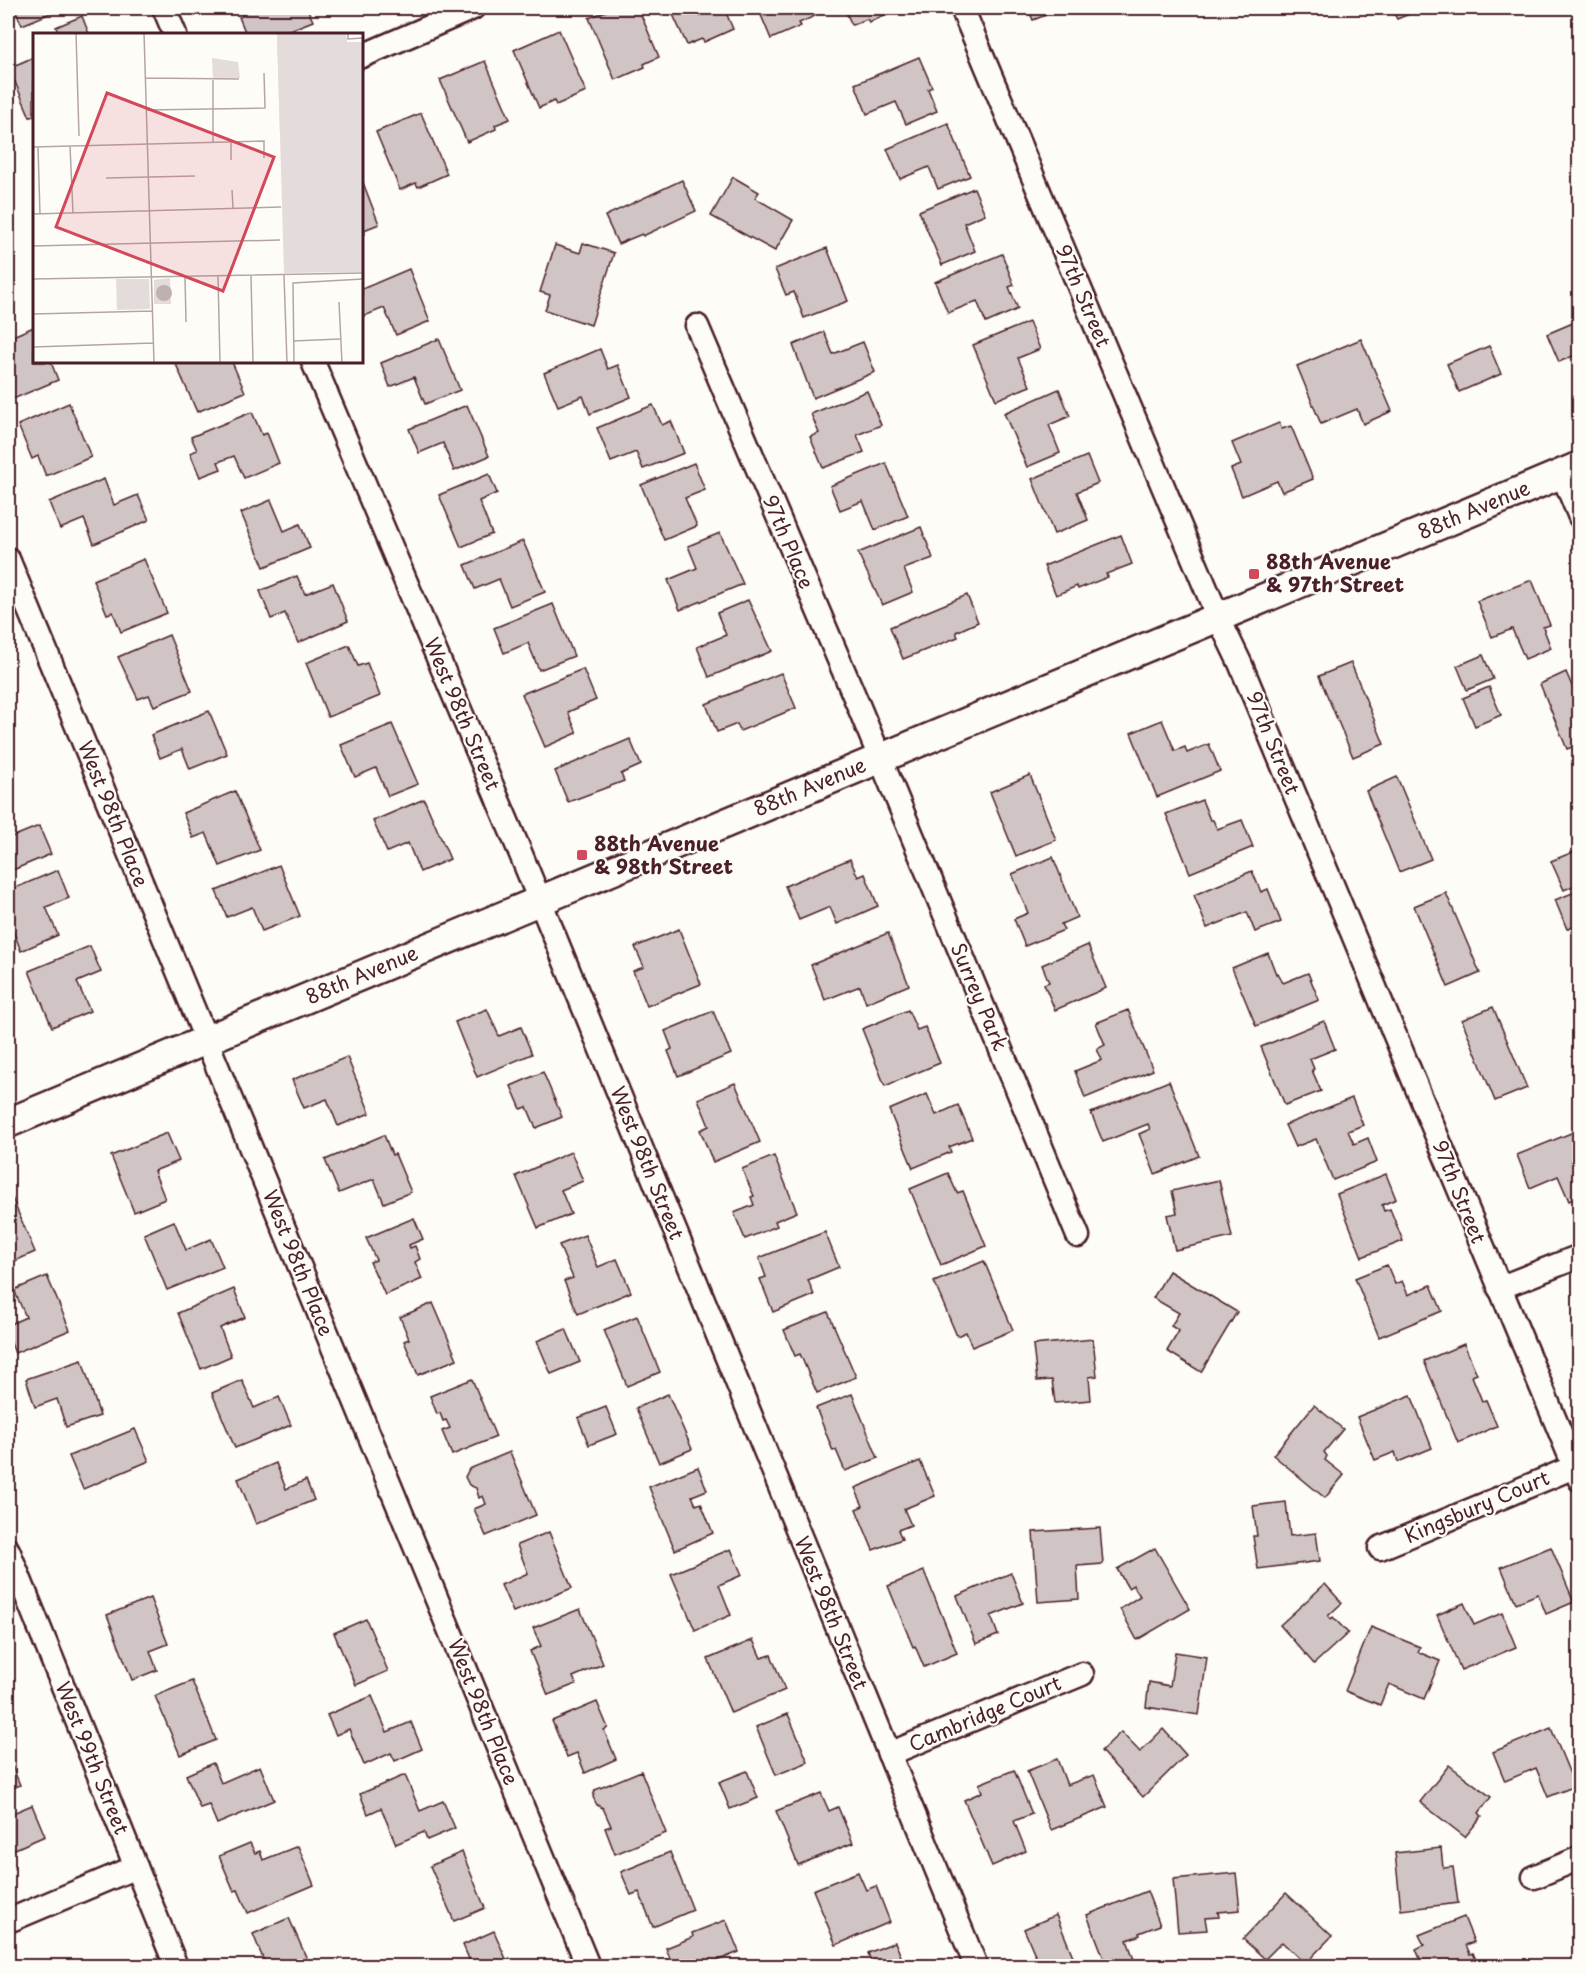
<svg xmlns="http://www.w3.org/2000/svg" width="1587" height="1974" viewBox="0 0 1587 1974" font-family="'Playpen Sans',sans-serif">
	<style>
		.building { fill: #d0c5c4; stroke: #4a1f2b; stroke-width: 1.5 }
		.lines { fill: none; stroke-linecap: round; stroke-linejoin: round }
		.minor-casing { stroke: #4a1f2b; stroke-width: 27 }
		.tertiary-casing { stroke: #4a1f2b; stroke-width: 33 }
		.minor { stroke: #fdfcf7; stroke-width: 22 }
		.tertiary { stroke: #fdfcf7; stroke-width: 28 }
		.poi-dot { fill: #d1495b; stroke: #fdfcf7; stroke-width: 2 }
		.labels { text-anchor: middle; stroke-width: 4.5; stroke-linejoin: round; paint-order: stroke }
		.street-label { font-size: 20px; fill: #4a1f2b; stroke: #fdfcf7 }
		.poi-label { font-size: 20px; font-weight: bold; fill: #4a1f2b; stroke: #fdfcf7; text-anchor: start }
		.inset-road { fill: none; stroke: #b5a4a5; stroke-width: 1.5 }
		.view { fill: #d1495b; fill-opacity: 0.15; stroke: #d1495b; stroke-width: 3 }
		.inset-edge { fill: none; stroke: #4a1f2b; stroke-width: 3 }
	</style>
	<rect width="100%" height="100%" fill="#fdfcf7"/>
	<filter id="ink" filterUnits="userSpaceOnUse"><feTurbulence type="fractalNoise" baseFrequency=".0167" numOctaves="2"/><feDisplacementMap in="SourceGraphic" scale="12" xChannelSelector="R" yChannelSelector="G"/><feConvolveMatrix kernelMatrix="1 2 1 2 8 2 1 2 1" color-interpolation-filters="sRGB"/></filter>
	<g filter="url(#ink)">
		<g class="building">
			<path d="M14,8H63L22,25Z"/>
			<path d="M240,8H307L313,21L280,34H246L239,17L243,16Z"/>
			<path d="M613,8H638L659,57L644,64L645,67L615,80L589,18Z"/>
			<path d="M670,8H724L733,29L704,42L702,39L687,45Z"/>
			<path d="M758,8H811L815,16L799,23L801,26L771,39Z"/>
			<path d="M844,8H897L898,9L869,22L867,19L852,25Z"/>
			<path d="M1028,8H1064L1033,20Z"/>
			<path d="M1391,8H1424L1397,19Z"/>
			<path d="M82,16L89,34H59L56,27Z"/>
			<path d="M559,30L586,92L556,105L554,101L539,108L514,50Z"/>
			<path d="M34,57V116L30,117L9,68Z"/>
			<path d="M919,57L932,87L928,89L937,111L906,124L896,102L867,114L855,84Z"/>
			<path d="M485,61L510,119L495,125L496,129L467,142L440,80Z"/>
			<path d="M421,113L447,174L418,187L416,183L400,190L376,132Z"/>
			<path d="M948,123L970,176L938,189L929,167L900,179L887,149Z"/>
			<path d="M733,177L759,192L755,198L793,220L775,251L711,216Z"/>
			<path d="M362,180L379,224L364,230L365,234L362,235Z"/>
			<path d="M682,180L696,211L643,236L642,234L618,244L605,216Z"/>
			<path d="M974,188L985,214L964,223L975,251L942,265L919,211Z"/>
			<path d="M583,243L614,253L591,325L545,310L550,295L540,292L555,245L580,253Z"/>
			<path d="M827,248L848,301L804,318L794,292L786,295L775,269Z"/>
			<path d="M1002,254L1014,285L1009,287L1018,309L986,323L977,301L948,313L935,282Z"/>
			<path d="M409,269L430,321L396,335L384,308L362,317V289Z"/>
			<path d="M1580,320V353L1559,362L1547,334Z"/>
			<path d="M1029,322L1040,349L1018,358L1030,386L996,400L973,345Z"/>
			<path d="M34,327V362H51L58,380L13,399L8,385V338Z"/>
			<path d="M824,332L833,354L863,342L875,372L813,398L793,345Z"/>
			<path d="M439,339L460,390L425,404L414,377L390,387L381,363Z"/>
			<path d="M1361,339L1392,411L1363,424L1357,409L1321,424L1297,366Z"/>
			<path d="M1489,346L1501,374L1459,392L1447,364Z"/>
			<path d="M600,349L608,369L618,365L631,397L590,414L583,396L558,406L544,373Z"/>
			<path d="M175,362H232L245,392L197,412Z"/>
			<path d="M1059,389L1070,416L1049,425L1060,453L1027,467L1004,413Z"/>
			<path d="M867,391L881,425L857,435L864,452L823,468L810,437L819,433L811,414Z"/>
			<path d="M69,403L91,457L46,476L38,456L32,459L18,425Z"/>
			<path d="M467,405L489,456L454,471L443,443L419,453L409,429Z"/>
			<path d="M653,405L662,425L671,421L684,453L643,469L636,452L611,462L597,428Z"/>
			<path d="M252,412L262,435L267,433L279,463L244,478L234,456L218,462L221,469L200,477L190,453L197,450L191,437Z"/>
			<path d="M1279,423L1282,429L1291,426L1313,479L1282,492L1277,481L1242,496L1231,469L1241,465L1232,443Z"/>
			<path d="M1087,456L1098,483L1077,492L1088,520L1054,534L1032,479Z"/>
			<path d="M694,463L705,490L685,498L697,526L664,540L641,485Z"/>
			<path d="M886,463L908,516L875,530L863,501L840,510L830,486Z"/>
			<path d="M489,474L497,493L479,501L492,534L461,547L439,495Z"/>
			<path d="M104,479L114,505L138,495L149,520L94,544L84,519L60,529L49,502Z"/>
			<path d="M271,500L284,531L300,524L310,548L264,567L241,513Z"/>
			<path d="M921,527L933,558L904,569L913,592L882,605L858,553Z"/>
			<path d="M720,533L743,584L680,610L668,580L697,568L688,546Z"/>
			<path d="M1121,535L1132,564L1106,574L1108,577L1078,589L1077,586L1056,595L1044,566Z"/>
			<path d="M523,541L545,592L510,606L499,579L475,589L465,565Z"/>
			<path d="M144,559L167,613L121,632L113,612L107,614L93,580Z"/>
			<path d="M297,576L305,594L333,583L348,621L298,643L285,613L271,619L260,591Z"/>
			<path d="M1532,580L1550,625L1543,627L1551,648L1525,659L1512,629L1492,637L1477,601Z"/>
			<path d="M967,595L978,622L956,632L958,637L903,659L890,627Z"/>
			<path d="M748,600L772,651L709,677L697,647L726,635L717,613Z"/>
			<path d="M553,604L574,656L539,670L528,643L504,653L494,628Z"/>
			<path d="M169,635L192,691L154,706L149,695L138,699L118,657Z"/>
			<path d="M349,645L358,666L367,663L380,696L328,717L306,663Z"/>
			<path d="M1483,655L1493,679L1467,690L1457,666Z"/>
			<path d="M1351,663L1384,744L1353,757L1319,676Z"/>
			<path d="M583,669L596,700L568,712L577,733L545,747L522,694Z"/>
			<path d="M1566,672L1575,693L1578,691L1580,695V744L1567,749L1540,684Z"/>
			<path d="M781,673L796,708L740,731L737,724L717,732L706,704Z"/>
			<path d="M1489,687L1501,715L1475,726L1463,698Z"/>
			<path d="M209,711L227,754L190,769L182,749L160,758L151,735Z"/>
			<path d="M1162,720L1175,751L1185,747L1187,753L1209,744L1220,771L1157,797L1131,733Z"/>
			<path d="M392,724L418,784L388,796L376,768L355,777L341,745Z"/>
			<path d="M630,739L641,765L621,774L624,781L568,802L555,771Z"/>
			<path d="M1030,775L1056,840L1016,856L990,792Z"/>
			<path d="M1397,777L1431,859L1399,872L1366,791Z"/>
			<path d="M235,791L260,850L220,866L206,833L193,838L183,813Z"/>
			<path d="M424,799L450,859L420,872L408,843L387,852L373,821Z"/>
			<path d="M1202,800L1210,820H1213L1217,829L1242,820L1253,847L1190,873L1166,814Z"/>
			<path d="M39,826L51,854L8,872V827L12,837Z"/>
			<path d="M1578,850L1580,883L1564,890L1551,861Z"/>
			<path d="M1053,857L1077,917L1061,924L1064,930L1025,946L1014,919L1028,913L1012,874Z"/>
			<path d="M850,859L858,877L865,874L878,906L837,924L830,907L799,920L785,886Z"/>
			<path d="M279,865L300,916L262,931L252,907L227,917L216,891Z"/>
			<path d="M58,870L69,898L46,907L58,935L21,951L8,918V891Z"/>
			<path d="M1252,871L1261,892L1268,889L1281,922L1255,932L1247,912L1207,928L1194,895Z"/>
			<path d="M1580,890V924L1567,929L1555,900Z"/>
			<path d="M1446,893L1480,973L1448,987L1414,906Z"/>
			<path d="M679,929L701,984L647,1006L633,971L644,967L635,947Z"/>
			<path d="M888,933L909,985L866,1003L860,986L825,1000L811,965Z"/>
			<path d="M1088,945L1106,988L1055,1010L1044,984L1049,982L1042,965Z"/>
			<path d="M90,946L101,972L77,982L90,1011L52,1027L29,971Z"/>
			<path d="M1268,953L1276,974L1278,973L1283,983L1308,973L1319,1000L1256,1026L1232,968Z"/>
			<path d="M1493,1007L1527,1088L1495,1101L1462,1020Z"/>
			<path d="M487,1009L499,1036L521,1027L532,1054L477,1077L455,1022Z"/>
			<path d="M908,1010L917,1030L925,1027L940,1063L885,1086L862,1029Z"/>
			<path d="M1128,1010L1153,1070L1085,1098L1075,1071L1102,1060L1097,1049L1105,1045L1096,1023Z"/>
			<path d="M713,1011L731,1054L678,1076L668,1051L672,1049L665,1031Z"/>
			<path d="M1324,1021L1335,1049L1310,1059L1314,1069L1312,1070L1321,1091L1285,1105L1261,1047Z"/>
			<path d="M347,1057L370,1113L338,1126L327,1099L304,1108L292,1080Z"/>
			<path d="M543,1072L562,1117L536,1128L527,1107L521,1109L511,1086Z"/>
			<path d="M1169,1081L1199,1156L1155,1174L1139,1134L1150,1129L1148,1124L1103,1142L1091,1113Z"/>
			<path d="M735,1083L760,1142L713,1162L700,1130L709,1126L698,1099Z"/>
			<path d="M927,1094L936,1115L958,1105L972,1138L949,1147L951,1152L913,1168L889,1110Z"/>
			<path d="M1352,1098L1363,1125L1348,1131L1354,1144L1368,1138L1377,1162L1333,1180L1316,1139L1295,1147L1285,1125Z"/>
			<path d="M1576,1131L1580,1139V1196L1569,1201L1558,1176L1530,1188L1517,1155Z"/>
			<path d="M167,1133L179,1161L154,1171L165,1199L134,1212L111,1156Z"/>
			<path d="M384,1135L392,1155L395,1154L411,1192L384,1203L374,1179L339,1193L325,1160Z"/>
			<path d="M571,1152L583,1181L561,1190L571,1214L538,1228L516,1176Z"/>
			<path d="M774,1156L797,1212L775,1221L777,1226L745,1239L734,1213L754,1205L751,1197L754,1196L742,1169Z"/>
			<path d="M948,1173L957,1193L963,1191L986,1246L941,1265L910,1189Z"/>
			<path d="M1386,1174L1396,1199L1382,1205L1384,1211L1390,1209L1403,1241L1362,1257L1337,1194Z"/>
			<path d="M1219,1180L1232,1237L1175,1250L1167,1215L1177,1213L1172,1191Z"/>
			<path d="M12,1198L35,1252L8,1264V1200Z"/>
			<path d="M414,1218L423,1239L409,1245L410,1248L415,1246L420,1259L415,1262L422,1279L385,1295L370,1262L376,1260L366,1238Z"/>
			<path d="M174,1221L186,1250L211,1239L223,1267L167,1290L144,1234Z"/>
			<path d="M825,1232L839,1267L808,1280L814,1295L773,1312L760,1279L766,1277L759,1258Z"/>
			<path d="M585,1235L598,1267L617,1259L631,1292L578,1314L564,1281L573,1278L559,1245Z"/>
			<path d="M984,1261L1013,1330L972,1347L966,1332L957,1336L934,1282Z"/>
			<path d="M1387,1265L1395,1284L1402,1281L1408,1295L1431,1285L1442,1311L1379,1337L1355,1278Z"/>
			<path d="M1169,1271L1237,1312L1201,1372L1167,1351L1179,1331L1171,1326L1179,1313L1153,1298Z"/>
			<path d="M47,1276L70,1330L15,1353L8,1336V1325L26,1317L14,1290Z"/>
			<path d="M234,1289L245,1317L220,1328L231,1356L201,1369L178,1313Z"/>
			<path d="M433,1303L457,1359L418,1375L404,1341L409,1339L400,1317Z"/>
			<path d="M828,1312L856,1377L817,1393L800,1354L795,1356L784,1330Z"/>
			<path d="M637,1316L660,1372L627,1386L604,1330Z"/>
			<path d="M566,1329L580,1362L551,1374L537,1341Z"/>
			<path d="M1093,1339L1097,1376L1089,1377L1091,1400L1055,1403L1052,1380L1037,1381L1033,1345Z"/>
			<path d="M1464,1344L1477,1374L1472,1376L1482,1401L1486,1400L1497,1426L1458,1443L1424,1361Z"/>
			<path d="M82,1360L100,1416L66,1427L57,1399L35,1407L26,1379Z"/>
			<path d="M472,1379L496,1437L452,1455L442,1431L450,1428L446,1420L443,1421L440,1413L437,1414L430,1396Z"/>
			<path d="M242,1380L254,1408L279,1397L291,1425L235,1448L212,1393Z"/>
			<path d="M668,1394L692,1449L659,1463L636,1408Z"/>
			<path d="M852,1394L878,1458L845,1471L836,1450L833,1451L816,1408Z"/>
			<path d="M1411,1395L1432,1448L1398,1462L1395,1452L1375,1460L1357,1417Z"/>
			<path d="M1314,1405L1343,1429L1324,1452L1327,1456L1325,1460L1344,1475L1325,1498L1273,1455Z"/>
			<path d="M606,1407L617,1434L589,1445L578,1418Z"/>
			<path d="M135,1429L149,1461L83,1489L69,1456Z"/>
			<path d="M510,1452L536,1515L486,1536L474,1509L486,1504L483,1496L479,1498L476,1488L469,1485L465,1477L469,1469Z"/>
			<path d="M920,1461L935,1496L904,1509L911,1525L898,1530L902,1539L873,1550L856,1509L863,1506L855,1488Z"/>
			<path d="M276,1463L286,1489L306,1480L314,1500L256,1524L238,1479Z"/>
			<path d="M698,1467L707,1490L692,1496L696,1505L701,1503L713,1533L675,1550L649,1487Z"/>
			<path d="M1286,1502L1290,1536L1316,1533L1320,1561L1258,1569L1253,1536H1257L1253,1506Z"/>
			<path d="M1100,1528L1103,1564L1077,1566L1079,1599L1038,1602L1033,1532Z"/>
			<path d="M549,1532L572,1588L513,1612L501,1585L528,1573L517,1545Z"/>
			<path d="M1551,1547L1574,1602L1546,1614L1538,1594L1516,1603L1501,1567Z"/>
			<path d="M1155,1548L1190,1609L1137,1640L1120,1609L1140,1596L1133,1585L1128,1588L1117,1569Z"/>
			<path d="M731,1549L742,1575L719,1585L731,1615L695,1630L671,1574Z"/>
			<path d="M924,1571L957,1653L924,1667L915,1646L913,1647L888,1586Z"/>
			<path d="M1011,1573L1023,1603L991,1616L998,1635L976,1644L957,1596Z"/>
			<path d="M1325,1584L1342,1603L1328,1616L1331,1619L1333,1617L1348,1633L1314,1664L1280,1625Z"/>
			<path d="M150,1598L168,1644L150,1651L157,1670L132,1680L107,1615Z"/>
			<path d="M1464,1603L1474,1625L1502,1613L1516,1647L1461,1670L1437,1615Z"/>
			<path d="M580,1609L603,1664L573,1677L576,1684L548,1695L530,1651L541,1646L533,1628Z"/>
			<path d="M366,1619L388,1671L356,1685L334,1633Z"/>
			<path d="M1371,1627L1420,1647L1418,1652L1440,1661L1424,1699L1389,1684L1380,1705L1345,1691Z"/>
			<path d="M753,1640L761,1658L771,1655L785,1690L731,1713L708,1659Z"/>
			<path d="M1175,1652L1207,1657L1199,1715L1146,1707L1149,1682L1170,1686Z"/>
			<path d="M192,1681L216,1740L180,1755L155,1696Z"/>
			<path d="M372,1696L387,1732L411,1722L422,1749L395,1761L391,1753L364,1765L349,1729L336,1735L327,1715Z"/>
			<path d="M597,1702L608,1728L604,1730L616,1759L585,1773L577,1753L567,1757L552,1721Z"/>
			<path d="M788,1714L808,1762L776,1775L756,1727Z"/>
			<path d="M1551,1728L1575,1786L1548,1797L1536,1768L1505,1781L1493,1752Z"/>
			<path d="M1163,1729L1186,1755L1143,1797L1101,1751L1121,1732L1140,1752Z"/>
			<path d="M8,1756L20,1785L8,1790Z"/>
			<path d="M1057,1759L1067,1785L1094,1775L1107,1807L1051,1830L1027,1771Z"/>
			<path d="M213,1763L221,1783L260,1766L274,1800L217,1824L209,1805L200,1808L186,1775Z"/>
			<path d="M1449,1765L1491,1797L1479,1813L1482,1816L1465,1837L1420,1802Z"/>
			<path d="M1014,1770L1032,1814L1014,1821L1026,1851L992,1866L964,1800L982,1792L979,1784Z"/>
			<path d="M641,1771L666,1833L615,1854L605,1828L611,1826L603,1808L597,1805L593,1797L595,1790Z"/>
			<path d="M747,1771L758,1798L730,1809L719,1782Z"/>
			<path d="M405,1775L420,1811L443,1801L455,1828L427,1840L424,1832L396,1844L381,1808L368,1814L360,1794Z"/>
			<path d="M821,1793L829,1811L838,1807L853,1843L798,1865L776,1811Z"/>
			<path d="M32,1805L45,1836L8,1852V1815Z"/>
			<path d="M250,1843L255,1853L260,1851L263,1860L298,1846L314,1885L248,1913L238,1890L234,1891L219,1856Z"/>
			<path d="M1441,1848L1443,1868L1453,1867L1458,1903L1401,1910L1395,1853Z"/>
			<path d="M462,1852L485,1908L454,1921L430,1866Z"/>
			<path d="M670,1852L693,1910L653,1927L639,1892L631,1895L621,1872Z"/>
			<path d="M858,1872L866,1890L876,1886L890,1922L836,1945L813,1890Z"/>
			<path d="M1236,1873L1240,1910L1218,1912L1219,1917L1205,1918L1207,1930L1178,1932L1173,1879Z"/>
			<path d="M1147,1891L1160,1925L1139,1933L1140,1935L1127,1940L1136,1965L1131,1966H1107L1087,1915Z"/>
			<path d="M1286,1893L1332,1936L1305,1964L1282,1942L1265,1959L1243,1939Z"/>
			<path d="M1056,1915L1077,1966H1040L1024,1929Z"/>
			<path d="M1464,1917L1474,1942L1466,1945L1470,1954L1473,1953L1477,1962L1485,1966H1423L1416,1949L1424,1945L1419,1935Z"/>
			<path d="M289,1918L310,1966H266L253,1934Z"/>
			<path d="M726,1920L739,1952L709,1964L710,1966H673L666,1948L693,1937L692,1933Z"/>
			<path d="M494,1931L509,1966H472L463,1945Z"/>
			<path d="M895,1942L905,1966H865L872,1964L868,1953Z"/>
		</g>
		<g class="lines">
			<defs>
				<g id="minor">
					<path d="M164,8L175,34"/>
					<path d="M962,8L1218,617L1240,663L1580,1480"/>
					<path d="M362,56L473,8"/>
					<path d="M697,326L859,707L1078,1236"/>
					<path d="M313,362L520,852L976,1966"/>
					<path d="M1562,473L1580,517"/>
					<path d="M8,559L588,1966"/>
					<path d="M1499,1288L1580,1256"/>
					<path d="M1380,1548L1574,1467"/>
					<path d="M8,1550L176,1966"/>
					<path d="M889,1754L1082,1674"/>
					<path d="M1534,1877L1580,1858"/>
					<path d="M8,1921L136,1867"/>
				</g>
				<path id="tertiary" d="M8,1123L1580,466"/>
			</defs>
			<use href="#minor" class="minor-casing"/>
			<use href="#tertiary" class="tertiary-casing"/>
			<use href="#minor" class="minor"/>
			<use href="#tertiary" class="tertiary"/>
		</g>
	</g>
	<g class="poi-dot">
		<rect x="1248" y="568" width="12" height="12" rx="3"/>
		<rect x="576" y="849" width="12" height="12" rx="3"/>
	</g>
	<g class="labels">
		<g class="street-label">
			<text transform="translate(1083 296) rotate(67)" y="7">97th Street</text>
			<text transform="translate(1474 510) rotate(-23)" y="7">88th Avenue</text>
			<text transform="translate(788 542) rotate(67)" y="7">97th Place</text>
			<text transform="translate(462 714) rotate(67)" y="7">West 98th Street</text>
			<text transform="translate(1273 743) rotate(68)" y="7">97th Street</text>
			<text transform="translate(810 787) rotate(-23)" y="7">88th Avenue</text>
			<text transform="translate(113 814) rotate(68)" y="7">West 98th Place</text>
			<text transform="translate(362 975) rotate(-23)" y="7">88th Avenue</text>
			<text transform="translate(979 997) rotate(67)" y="7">Surrey Park</text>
			<text transform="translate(647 1163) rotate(68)" y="7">West 98th Street</text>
			<text transform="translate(1459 1192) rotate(68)" y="7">97th Street</text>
			<text transform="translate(298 1263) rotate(68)" y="7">West 98th Place</text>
			<text transform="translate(1477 1507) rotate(-23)" y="7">Kingsbury Court</text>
			<text transform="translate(831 1613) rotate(68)" y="7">West 98th Street</text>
			<text transform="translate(483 1712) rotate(68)" y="7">West 98th Place</text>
			<text transform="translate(985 1714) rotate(-23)" y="7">Cambridge Court</text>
			<text transform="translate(92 1758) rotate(68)" y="7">West 99th Street</text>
		</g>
		<g class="poi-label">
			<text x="1266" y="569">88th Avenue<tspan x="1266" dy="23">&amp; 97th Street</tspan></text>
			<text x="594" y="851">88th Avenue<tspan x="594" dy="23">&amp; 98th Street</tspan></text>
		</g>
	</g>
	<g transform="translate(33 33)">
		<rect width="330" height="330" fill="#fdfcf7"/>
		<path d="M244,0H313L314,9H330V239L251,240ZM179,25L205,29L207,45L180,46ZM137,245L138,271H121V247ZM83,246H116L117,276L84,277Z" fill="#e3dcda"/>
		<path d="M258,0H313L314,9H330V95L247,100L244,7L255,6Z" fill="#e3dcda"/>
		<path d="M123 260a8 8 0 1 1 16 0a8 8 0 1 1-16 0Z" fill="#c0b1b1"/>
		<path class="inset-road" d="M43,0L46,103M111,0L121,330M315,0V6L330,5M113,45L206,46M180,47V109M114,77L232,75L231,40M198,108V127M37,113L40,180M0,114L231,108V125M5,114L7,181M73,145L162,143M199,157L200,175M0,181L248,174M0,213L247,207M218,242L220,330M251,242L254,330M152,243L153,289M185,243L187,330M0,246L330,240M306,269L309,330M0,281L119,278M260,308L307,306M0,314L120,310M261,330L260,250L330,246"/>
		<path class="view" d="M74,60L241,124L190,258L23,194Z"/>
		<rect width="330" height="330" class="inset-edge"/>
	</g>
	<rect width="1587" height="1974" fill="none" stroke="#fdfcf7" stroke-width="30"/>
	<rect x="15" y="15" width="1557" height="1944" fill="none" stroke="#4a1f2b" stroke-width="2" filter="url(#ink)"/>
</svg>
